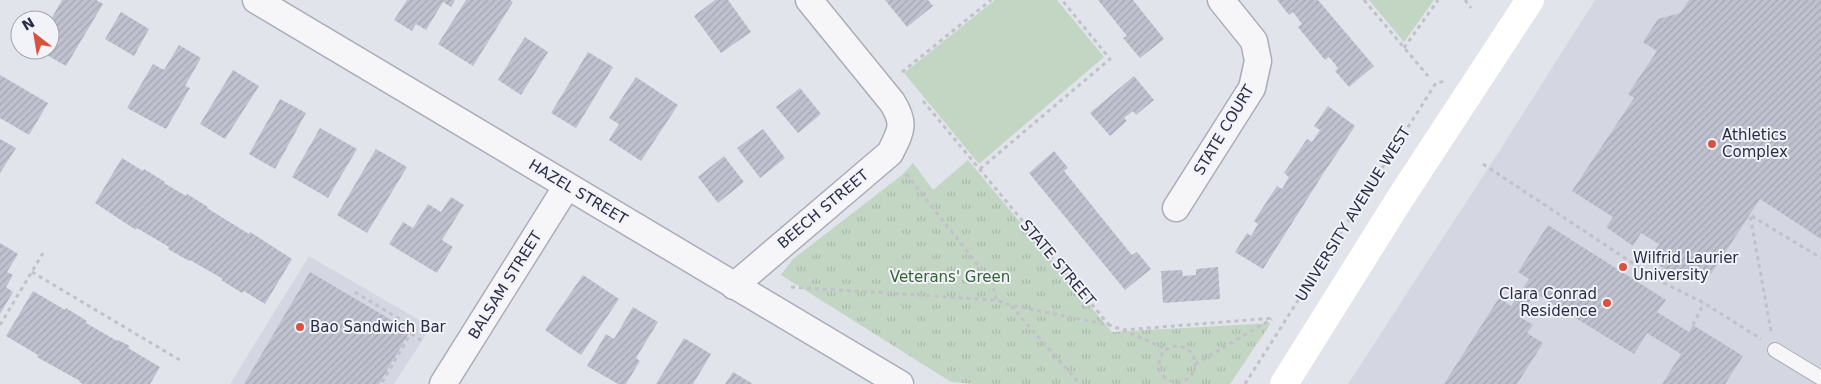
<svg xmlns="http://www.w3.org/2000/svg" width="1821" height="384" viewBox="0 0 1821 384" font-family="'DejaVu Sans',sans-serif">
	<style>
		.built { fill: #d4d6e1 }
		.grass { fill: #c3d6c3 }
		.park { fill: url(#park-tufts) }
		.building { fill: url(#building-hatch) }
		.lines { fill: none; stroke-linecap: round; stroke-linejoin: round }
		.lane-casing { stroke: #aaadb9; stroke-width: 16 }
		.street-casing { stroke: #aaadb9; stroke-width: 29 }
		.path { stroke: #c1c1ca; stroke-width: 3; stroke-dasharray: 4 4; stroke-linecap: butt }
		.lane { stroke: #f6f6f9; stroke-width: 14 }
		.street { stroke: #f6f6f9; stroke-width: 26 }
		.secondary { stroke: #fff; stroke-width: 28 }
		.poi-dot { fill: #d65342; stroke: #f2f3f8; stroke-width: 2 }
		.labels { text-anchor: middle; stroke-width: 4; stroke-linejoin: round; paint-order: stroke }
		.street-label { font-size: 15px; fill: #292c45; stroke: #f2f3f8 }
		.poi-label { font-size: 15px; fill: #292c45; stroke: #f2f3f8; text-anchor: start }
		.park-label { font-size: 15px; fill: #366139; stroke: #f2f3f8 }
	</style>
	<defs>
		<pattern id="park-tufts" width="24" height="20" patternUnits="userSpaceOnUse" patternTransform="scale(1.25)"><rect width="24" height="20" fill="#c3d6c3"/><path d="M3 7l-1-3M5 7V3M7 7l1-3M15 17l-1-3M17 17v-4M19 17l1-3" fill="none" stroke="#a8b8a9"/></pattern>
		<pattern id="building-hatch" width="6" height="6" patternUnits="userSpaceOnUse" patternTransform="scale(1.25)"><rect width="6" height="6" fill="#bfc1cf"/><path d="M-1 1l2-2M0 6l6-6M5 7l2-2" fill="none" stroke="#a4a6b3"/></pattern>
	</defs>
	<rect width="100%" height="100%" fill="#e2e4eb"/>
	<g class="built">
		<path d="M1595,0H1821V384H1348L1500,150Z"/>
		<path d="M309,256L431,327L394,384H230Z"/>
	</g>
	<g class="grass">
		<path d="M995,0H1057L1104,57L979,164L904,73Z"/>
		<path d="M1369,0H1434L1404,42Z"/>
	</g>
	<path class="park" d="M968,160L1112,332L1271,323L1230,384H974L951,382L781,275L793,259L902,175L913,163L933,190Z"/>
	<g class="building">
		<path d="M62,0H96L103,4L66,66L38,50H50V21Z"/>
		<path d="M407,0H455L451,7L443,2L426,30L416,24L412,31L394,20Z"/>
		<path d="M466,0H510L513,2L473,66L438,44Z"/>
		<path d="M715,0H728L751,32L721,53L694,16Z"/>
		<path d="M885,0H928L933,6L907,27Z"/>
		<path d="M1098,0H1133L1164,39L1140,58L1123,38L1127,36Z"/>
		<path d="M1277,0H1318L1374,66L1349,87L1335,71L1338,68L1329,57L1325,60L1298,27L1302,24L1293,12L1289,15Z"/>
		<path d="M1689,0H1821V239L1760,199L1711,274L1697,266L1686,283L1650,259L1659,244L1641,233L1633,246L1606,227L1613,217L1572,191L1634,98L1628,94L1657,51L1643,42L1658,19L1680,13Z"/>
		<path d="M121,12L149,29L134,56L105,39Z"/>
		<path d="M525,37L548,52L521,95L498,80Z"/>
		<path d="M179,45L201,58L185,86L190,88L166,129L127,108L153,64L164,70Z"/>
		<path d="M588,52L613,67L576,128L551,113Z"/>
		<path d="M233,70L259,86L225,139L200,124Z"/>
		<path d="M0,75L48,103L29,135L0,118Z"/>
		<path d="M1134,76L1154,100L1136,115L1133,111L1124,118L1127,121L1110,136L1090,113Z"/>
		<path d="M636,77L678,105L641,161L609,140L619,124L609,118Z"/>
		<path d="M800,88L821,114L798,133L776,107Z"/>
		<path d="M280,99L306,113L275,169L249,154Z"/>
		<path d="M1328,106L1355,126L1323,174L1263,269L1235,252L1247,233L1251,236L1258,224L1254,221L1277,186L1282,189L1289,177L1284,173L1307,139L1312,142L1320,130L1314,126Z"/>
		<path d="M320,128L357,149L328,198L292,177Z"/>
		<path d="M763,129L785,158L760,178L737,148Z"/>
		<path d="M0,139L16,148L0,173Z"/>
		<path d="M376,149L407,167L367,233L337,215Z"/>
		<path d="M1054,151L1068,168L1064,171L1127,249L1132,255L1137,252L1151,269L1125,290L1029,173Z"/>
		<path d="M724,156L744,182L718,203L698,177Z"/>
		<path d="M122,158L143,171L144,169L165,182L164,183L186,196L187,194L208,207L207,208L249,234L250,232L292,259L265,304L244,291L242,293L221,280L223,279L190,260L189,261L168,249L169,247L137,228L136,230L95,203Z"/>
		<path d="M451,197L464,205L442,240L453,247L437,273L389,244L403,222L413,228L428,204L441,212Z"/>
		<path d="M1548,225L1666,300L1657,312L1689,332L1693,325L1743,356L1725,384H1662L1681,354L1647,333L1634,354L1535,293L1520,317L1533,325L1527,333L1543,343L1517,384H1444L1499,298L1511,306L1529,279L1518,272Z"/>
		<path d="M0,243L18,254L7,272L13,275L6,287L13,292L0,314Z"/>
		<path d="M1218,267L1220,299L1163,303L1161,271L1182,270L1183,276L1196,275V269Z"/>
		<path d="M310,272L410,331L379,384H244Z"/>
		<path d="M583,275L619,299L581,355L545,330Z"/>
		<path d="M33,291L65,310L66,308L87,321L86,323L117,341L118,340L130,346L128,348L160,367L150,384H83L79,382L80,381L37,357L38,355L6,336Z"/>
		<path d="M633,307L658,322L636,358L640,361L626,384H618L587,366L606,334L614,339Z"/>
		<path d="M684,338L711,354L693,384H656Z"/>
		<path d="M733,372L753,384H725Z"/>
	</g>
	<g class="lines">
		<defs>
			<path id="lane" d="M1775,350L1821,378"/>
			<g id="street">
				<path d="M256,0L900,384"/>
				<path d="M1176,208L1252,88L1258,61L1254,41L1221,0"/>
				<path d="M734,286L890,153C901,131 906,124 892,102L809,0"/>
				<path d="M443,384L567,186"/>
			</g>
		</defs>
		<use href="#lane" class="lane-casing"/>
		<use href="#street" class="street-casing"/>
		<g class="path">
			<path d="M1364,0L1428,76"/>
			<path d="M1465,0L1471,8"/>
			<path d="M1404,48L1438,0"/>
			<path d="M902,72L991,0"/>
			<path d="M923,101L1109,325"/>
			<path d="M1483,164L1658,280L1704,303L1761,339"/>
			<path d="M980,169L1110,59L1062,0"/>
			<path d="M906,174L993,284L996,300"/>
			<path d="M32,272L183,362"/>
			<path d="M791,287L996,300L1010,305L1109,325L1123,330L1274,318"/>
			<path d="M355,292L414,328L381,384"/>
			<path d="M1011,306L1080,384"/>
			<path d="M0,325L43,253"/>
			<path d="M1693,325L1704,303"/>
			<path d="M1123,330L1166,349"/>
			<path d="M1771,331L1750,215L1821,258"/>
			<path d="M411,334L424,342"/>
			<circle cx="1177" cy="364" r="18"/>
			<path d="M1195,364L1272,319"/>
			<path d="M1245,384L1436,83L1445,81"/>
		</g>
		<use href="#lane" class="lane"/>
		<use href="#street" class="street"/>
		<path class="secondary" d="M1284,384L1401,197L1530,0"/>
	</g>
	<g class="poi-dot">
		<circle cx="1712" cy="144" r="5"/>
		<circle cx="1623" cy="267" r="5"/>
		<circle cx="1607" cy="303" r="5"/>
		<circle cx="300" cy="327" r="5"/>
	</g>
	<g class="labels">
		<g class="street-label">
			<text transform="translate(1224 130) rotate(-59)" y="5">STATE COURT</text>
			<text transform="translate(578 192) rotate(31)" y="5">HAZEL STREET</text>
			<text transform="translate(823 209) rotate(-40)" y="5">BEECH STREET</text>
			<text transform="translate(1353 214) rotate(-58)" y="5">UNIVERSITY AVENUE WEST</text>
			<text transform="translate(1058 263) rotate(50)" y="5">STATE STREET</text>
			<text transform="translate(505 285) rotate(-58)" y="5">BALSAM STREET</text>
		</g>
		<g class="poi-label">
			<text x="1722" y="140">Athletics<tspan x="1722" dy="17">Complex</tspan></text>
			<text x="1633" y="263">Wilfrid Laurier<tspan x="1633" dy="17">University</tspan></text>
			<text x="1597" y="299" text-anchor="end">Clara Conrad<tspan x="1597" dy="17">Residence</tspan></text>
			<text x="310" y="332">Bao Sandwich Bar</text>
		</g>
		<g class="park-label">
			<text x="950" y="282">Veterans' Green</text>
		</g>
	</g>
	<g transform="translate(35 35) rotate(329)"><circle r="24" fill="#f2f3f8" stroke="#a2a3b0"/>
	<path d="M0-4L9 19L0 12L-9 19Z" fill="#d65342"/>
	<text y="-8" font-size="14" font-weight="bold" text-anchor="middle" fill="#292c45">N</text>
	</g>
</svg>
